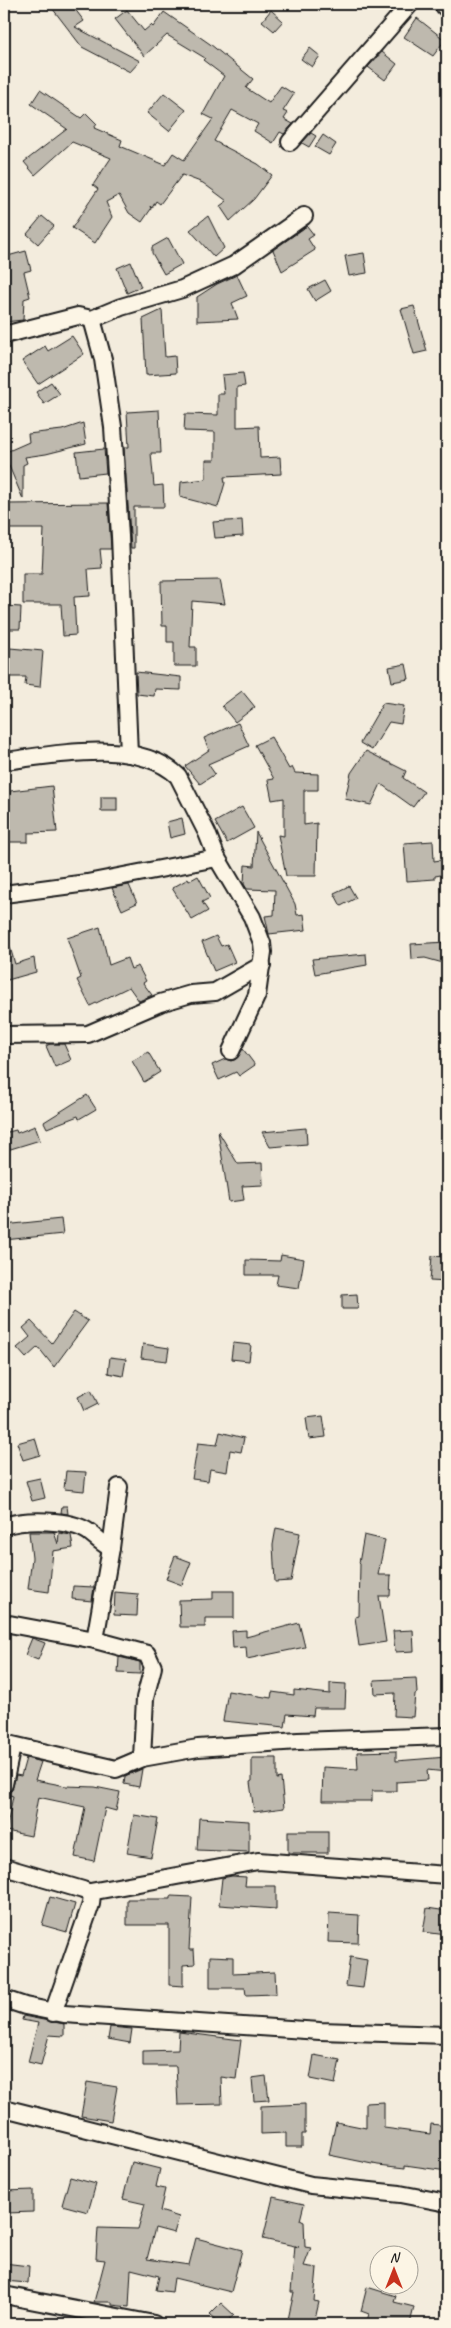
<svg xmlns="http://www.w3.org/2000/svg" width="451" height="2328" viewBox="0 0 451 2328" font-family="Caveat,sans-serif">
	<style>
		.building { fill: #beb9ae; stroke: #1c1c1c }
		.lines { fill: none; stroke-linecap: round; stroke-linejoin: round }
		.street-casing { stroke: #1c1c1c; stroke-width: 20 }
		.street { stroke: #fcf5e5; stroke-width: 16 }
	</style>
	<rect width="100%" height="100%" fill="#f3ecdd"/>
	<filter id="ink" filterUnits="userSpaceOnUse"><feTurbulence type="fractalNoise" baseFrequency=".02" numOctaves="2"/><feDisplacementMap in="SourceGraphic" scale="10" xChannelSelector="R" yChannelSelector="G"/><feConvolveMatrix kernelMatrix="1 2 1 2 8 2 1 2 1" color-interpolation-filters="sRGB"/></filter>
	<g filter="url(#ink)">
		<g class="building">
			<path d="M49,4H71L84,21L75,27L140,61L130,72L82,47Z"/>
			<path d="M127,10L144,31L151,25L153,27L164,12L210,44L253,79L246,88L269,103L281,86L294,94L283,111L288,113L284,119L293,124L284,134L280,132L273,143L254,131L258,124L232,110L214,141L258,164L272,175L254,199L230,221L220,206L227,201L203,183L182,175L160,204L156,201L152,208L150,206L151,209L142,222L129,213L119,195L106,202L112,217L95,243L72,228L98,189L93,185L111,158L72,142L35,175L24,162L67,129L31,104L40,90L81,118L86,113L97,124L94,128L122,140L120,146L165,165L173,153L184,160L213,119L203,114L224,76L203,60L205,58L167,35L144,56L115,19Z"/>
			<path d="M271,10L283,21L274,31L262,21Z"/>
			<path d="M417,18L445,40L433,56L404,37Z"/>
			<path d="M310,48L320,56L312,67L301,59Z"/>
			<path d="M382,52L397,64L385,80L368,67Z"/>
			<path d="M164,93L186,110L169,131L147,113Z"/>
			<path d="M311,133L316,136L309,147L302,143Z"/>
			<path d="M323,135L336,144L329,155L315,147Z"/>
			<path d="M42,216L54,226L38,244L27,234Z"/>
			<path d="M208,216L224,248L214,257L190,230Z"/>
			<path d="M307,226L314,235L308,239L315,250L282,271L273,250Z"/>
			<path d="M168,238L182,264L164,274L152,253V247Z"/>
			<path d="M26,251L31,270L24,272L30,297L24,299L23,320L4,322V257Z"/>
			<path d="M364,253L367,273L349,276L345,256Z"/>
			<path d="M131,262L141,287L127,293L117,268Z"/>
			<path d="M237,275L247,296L232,303L238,319L197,321V297L217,284Z"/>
			<path d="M325,280L331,291L315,301L308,289Z"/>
			<path d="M414,306L427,351L414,354L401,309Z"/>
			<path d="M162,310L165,357L175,356L176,373L146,375L143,319Z"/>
			<path d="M72,336L84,354L38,384L22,361L45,346L48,351Z"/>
			<path d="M243,373L245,386L237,387V427L259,426L260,458L280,457L281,474L224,477L225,483L218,507L180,497L181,482L206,479V460H215V432L184,431L185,414L218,415V394H224L222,375Z"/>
			<path d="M51,382L60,394L44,404L36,392Z"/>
			<path d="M159,410L161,453H151L154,486L163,485L164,507H134V548H131L124,447H129L127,412Z"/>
			<path d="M83,423L86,444L46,454L25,457L27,463L23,465V499L6,459L4,460V453L29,442L28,434L62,430Z"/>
			<path d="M104,449L106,473L79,476L76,452Z"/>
			<path d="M108,503L111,549H100L102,568L88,569L90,596L74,597L76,635L63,636L61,604H23V574H42L44,529H4V507H7V504Z"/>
			<path d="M242,520L243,536L215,538L213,522Z"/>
			<path d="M220,580L225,604L192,601L190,647H196V666H174V642H167V626H162L161,581Z"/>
			<path d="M4,606L21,607L20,629H4Z"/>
			<path d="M10,648L43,651L40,687L25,685L26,677H9Z"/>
			<path d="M406,664L409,679L392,682L389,667Z"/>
			<path d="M136,672L181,677V690L155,689L154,696L137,694Z"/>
			<path d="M242,691L255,707L235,722L222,706Z"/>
			<path d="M383,703L404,706L401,724L389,722L372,750L360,743Z"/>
			<path d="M238,723L249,746L208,764L215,774L200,784L185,766L209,750L204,738Z"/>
			<path d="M271,737L289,769L292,767L295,773L318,774V790H304V825L317,823L316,876H286L278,835L284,836V798L272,800L268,780L274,779L255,745Z"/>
			<path d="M366,751L406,771L403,778L424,792L413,807L381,784L371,805L345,799L351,773Z"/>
			<path d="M52,786L57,832L28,833V842H9V824L4,825V796L10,794V791Z"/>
			<rect x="101" y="797" width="16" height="14"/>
			<path d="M242,807L254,828L227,843L215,822Z"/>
			<path d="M182,818L185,834L170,838L167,822Z"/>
			<path d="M256,832L295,904L297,915L304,914L306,930L269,934L265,916L274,915L275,890L247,889L244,884L245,865L254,866Z"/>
			<path d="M433,841L434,861L447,859V874L435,876V879L407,881L404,843Z"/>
			<path d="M198,876L210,898L202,902L208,911L192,920L172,888L188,879L189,881Z"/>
			<path d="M129,885L137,903L122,910L112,888Z"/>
			<path d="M349,886L356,898L341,906L334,893Z"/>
			<path d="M100,927L109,965L127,958L131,969L138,966L146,981L143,983L152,995L139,1001L129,987L90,1006L77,980L81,978L67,938Z"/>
			<path d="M216,936L221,946L227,944L235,962L214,971L202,942Z"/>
			<path d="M7,937L15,964L34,958L36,972L4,981V938Z"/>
			<path d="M447,942L443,963L425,958L412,959L411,944Z"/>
			<path d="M366,954L367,965L315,974L312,959Z"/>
			<path d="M50,1044H64L71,1060L55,1067L46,1046Z"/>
			<path d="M243,1049L255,1065L239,1076L236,1072L219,1080L212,1065L225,1059L231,1061L236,1059Z"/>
			<path d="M148,1052L160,1072L144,1082L132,1061Z"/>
			<path d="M87,1095L96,1109L79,1119L78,1116L47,1128L44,1122Z"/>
			<path d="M35,1126L40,1140L4,1151V1133L16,1130L17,1133Z"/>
			<path d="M306,1128L307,1144L270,1147L262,1132Z"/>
			<path d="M218,1131L238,1164L262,1163L263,1185L242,1186L244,1200L229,1202Z"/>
			<path d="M61,1219L63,1234L4,1240V1225Z"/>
			<path d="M281,1255L304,1259L299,1288L276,1285L278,1275H246V1260L280,1261Z"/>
			<path d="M432,1256L447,1257V1282L430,1281Z"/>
			<path d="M357,1294L358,1309H342V1295Z"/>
			<path d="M74,1312L88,1321L54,1367L38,1347L26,1358L17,1348L30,1337L23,1328L31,1321L52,1343Z"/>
			<path d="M233,1343L251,1345L249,1361L231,1359Z"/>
			<path d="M143,1344L169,1348L167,1361L141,1358Z"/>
			<path d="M110,1357L126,1359L123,1376L108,1373Z"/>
			<path d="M91,1390L98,1404L84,1411L78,1397Z"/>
			<path d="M323,1416L326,1437L309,1439L306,1418Z"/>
			<path d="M220,1432L244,1438L241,1452L230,1450L227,1472L210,1469L208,1481L192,1479L198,1443L217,1445Z"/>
			<path d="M35,1438L40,1455L23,1460L17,1443Z"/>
			<path d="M66,1471L86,1472L84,1491L64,1489Z"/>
			<path d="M40,1478L45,1498L32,1501L26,1481Z"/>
			<path d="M62,1506H67L68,1514L61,1513Z"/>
			<path d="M276,1528L300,1533L291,1581L275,1582L273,1545Z"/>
			<path d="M29,1532H54L58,1544L59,1533L71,1535L73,1548L53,1551L49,1592L28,1589L32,1558Z"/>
			<path d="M364,1535L385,1540L378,1575H391L390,1596H379L386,1642L359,1646L355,1617L359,1616L360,1564L359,1563Z"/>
			<path d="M175,1556L191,1562L182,1585L166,1579Z"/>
			<path d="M73,1586L94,1587L92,1601L72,1599Z"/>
			<path d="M213,1591H234V1618H205V1627H180L179,1600L213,1599Z"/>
			<path d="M115,1592L138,1594L137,1616L114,1615Z"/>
			<path d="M299,1623L305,1647L247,1659L246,1647L233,1648L232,1631L246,1630V1637Z"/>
			<path d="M413,1630L414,1651L395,1652L393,1631Z"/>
			<path d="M32,1638L45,1643L38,1660L25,1655Z"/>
			<path d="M119,1657L140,1662V1674L118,1673Z"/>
			<path d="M416,1678L417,1693L415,1694L413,1717L394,1716L395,1693L375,1694L374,1680Z"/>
			<path d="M330,1683L346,1684L345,1708H314L313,1716L287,1714L285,1727L223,1721L228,1691L271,1698L272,1692L294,1695V1690L330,1694Z"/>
			<path d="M396,1751V1761L447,1757V1772L427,1770L428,1780L396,1782V1791H372V1801H322L323,1767L358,1769L357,1752Z"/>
			<path d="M26,1758L41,1762L35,1780L66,1786L95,1787L120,1792L116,1811L105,1808L94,1861L75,1857L85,1807L38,1797L31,1836L6,1831L13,1796L6,1794L12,1790L16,1775L21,1776Z"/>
			<path d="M252,1758H277V1779L281,1778L284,1808L254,1812L250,1782L252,1781Z"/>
			<path d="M142,1769L139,1787L124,1784L125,1776Z"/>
			<path d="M134,1815L158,1819L151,1857L127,1853Z"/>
			<path d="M199,1818L249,1821V1852L197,1850Z"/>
			<rect x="288" y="1831" width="40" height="22"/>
			<path d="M232,1876L246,1877L245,1886H276V1909L219,1905L222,1878Z"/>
			<path d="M171,1896L192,1897L189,1950H194L195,1964L183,1965V1986L169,1985V1925H127V1899H171Z"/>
			<path d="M50,1897L75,1904L67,1932L42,1925Z"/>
			<path d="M427,1908L447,1911V1935L423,1932Z"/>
			<path d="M329,1913L359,1915L358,1943L328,1942Z"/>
			<path d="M210,1956L233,1957V1974L275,1972L276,1994L246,1995L245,1988H210Z"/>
			<path d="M350,1957L367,1960L363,1988L346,1986Z"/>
			<path d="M23,2016L64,2024V2036L49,2035L41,2065L28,2062L38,2023L22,2020Z"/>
			<path d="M110,2027L132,2029L130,2043L108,2039Z"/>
			<path d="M179,2032L241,2040L236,2079L221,2077L222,2104L178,2105L176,2066H143V2051L178,2050Z"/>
			<path d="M314,2055L340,2060L335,2084L310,2079Z"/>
			<path d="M266,2076L269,2100L254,2101L252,2078Z"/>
			<path d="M87,2082L117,2087L111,2121L81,2116Z"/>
			<path d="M384,2102V2128L430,2134L431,2124L447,2126V2171L405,2165V2168L378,2165L329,2155L336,2122L366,2128V2103Z"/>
			<path d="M305,2104V2134H302V2147H286V2133L261,2134V2106Z"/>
			<path d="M132,2162L160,2169L156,2187L165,2189L160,2211L179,2217L174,2233L155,2228L147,2259L189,2265L196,2238L242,2250L231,2292L174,2278L172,2292L156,2290L159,2276L131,2269L129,2307L112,2305V2302H94L105,2260L96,2259L98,2228L138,2229L145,2204L123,2199Z"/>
			<path d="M70,2177L96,2184L88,2212L62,2205Z"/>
			<path d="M33,2190V2212L7,2213L6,2191Z"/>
			<path d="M273,2197L304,2204L300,2220L304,2222L305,2247L311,2248L304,2266L317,2268L314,2301L319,2302L314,2324H287L294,2292H291L295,2246L299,2247L263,2239Z"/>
			<path d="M4,2263L29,2266L28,2283L4,2281Z"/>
			<path d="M367,2287L396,2296L394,2302L414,2307L410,2324H366L369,2314L361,2311Z"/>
			<path d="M221,2303L234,2315L224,2324H221L210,2314Z"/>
		</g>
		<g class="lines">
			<defs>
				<g id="street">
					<path d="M442,4L447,9"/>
					<path d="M290,142L410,4"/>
					<path d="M92,319L103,359L113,427L120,536L129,754"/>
					<path d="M4,335L78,316L92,319L121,307L182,289L234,265L304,216"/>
					<path d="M4,761C54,755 137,737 178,776L207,833L217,858L252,917L262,943L263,952L257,995L231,1051"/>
					<path d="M4,894L87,883L217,858"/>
					<path d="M4,1035L88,1034L160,1003L191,994L215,992L262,965"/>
					<path d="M4,1526C25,1519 70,1519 89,1532C97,1538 102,1544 111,1548"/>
					<path d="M4,1623L95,1640L147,1654L153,1667L145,1698L142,1758"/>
					<path d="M95,1640L111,1548L119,1487"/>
					<path d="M4,1743L116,1769L142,1758L198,1748L298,1741L447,1736"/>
					<path d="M4,1784L12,1746"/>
					<path d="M4,1867L83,1890L92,1894L91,1904L53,2013"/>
					<path d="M90,1892L258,1861L447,1875"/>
					<path d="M4,1999L25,2006L64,2014L320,2031L447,2035"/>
					<path d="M4,2108L311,2185L400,2194L447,2203"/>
					<path d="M4,2295L154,2324"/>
				</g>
			</defs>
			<use href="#street" class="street-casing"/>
			<use href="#street" class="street"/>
		</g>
	</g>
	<rect width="451" height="2328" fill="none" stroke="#fcf5e5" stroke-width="20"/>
	<rect x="10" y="10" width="431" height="2308" fill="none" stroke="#1c1c1c" stroke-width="2" filter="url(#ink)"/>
	<g transform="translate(394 2270)"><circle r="24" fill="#fcf5e5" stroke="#a29e95"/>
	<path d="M0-4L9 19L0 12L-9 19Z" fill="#c8321e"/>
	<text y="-8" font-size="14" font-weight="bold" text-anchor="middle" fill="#1c1c1c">N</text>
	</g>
</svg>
